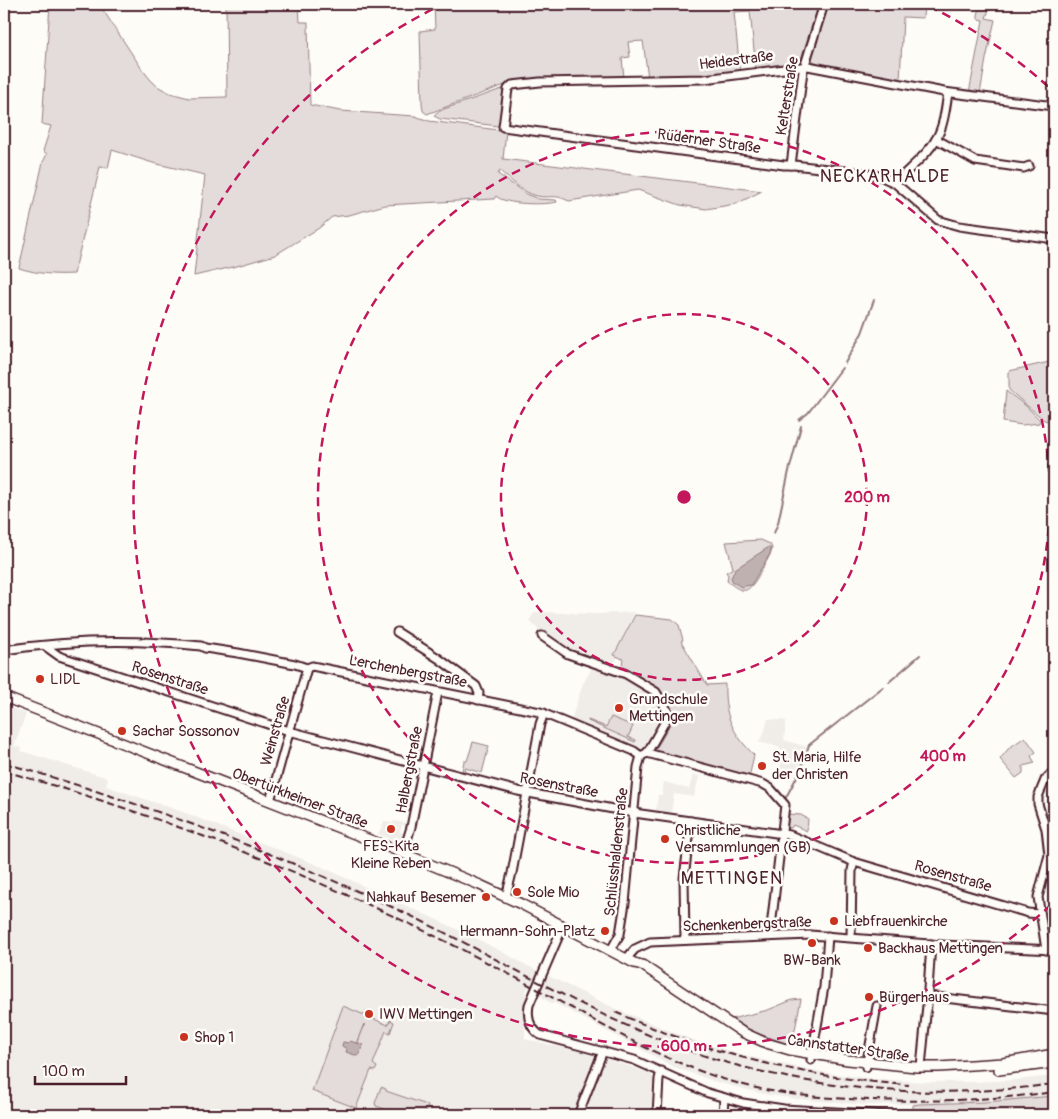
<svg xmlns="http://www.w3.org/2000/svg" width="1058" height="1119" viewBox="0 0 1058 1119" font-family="Pangolin,sans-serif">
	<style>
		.built { fill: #f0ece8 }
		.green { fill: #e3dcda; stroke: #967e82 }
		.water { fill: #c0b1b1; stroke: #91777b }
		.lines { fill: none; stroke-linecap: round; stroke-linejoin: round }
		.stream { stroke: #91777b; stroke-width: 2 }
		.minor-casing { stroke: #4a1f2b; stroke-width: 11 }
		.major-casing { stroke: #4a1f2b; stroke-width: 12 }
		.minor { stroke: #fdfcf7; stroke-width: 7 }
		.major { stroke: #fdfcf7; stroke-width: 9 }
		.rail { stroke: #4a1f2b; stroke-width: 2; stroke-dasharray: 8 4; stroke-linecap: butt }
		.ring { fill: none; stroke: #c2185b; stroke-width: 2.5; stroke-dasharray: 9 6 }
		.poi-dot { fill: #c8321e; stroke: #fdfcf7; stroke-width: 2 }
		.labels { text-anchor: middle; stroke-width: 5; stroke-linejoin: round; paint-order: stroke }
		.street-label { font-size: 15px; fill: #4a1f2b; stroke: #fdfcf7 }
		.poi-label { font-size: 15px; fill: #4a1f2b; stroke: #fdfcf7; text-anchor: start }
		.quarter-label { font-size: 18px; letter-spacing: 1px; fill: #4a1f2b; stroke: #fdfcf7 }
		.centre { fill: #c2185b; stroke: #fdfcf7; stroke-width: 2.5 }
		.ring-label { font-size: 15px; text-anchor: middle; font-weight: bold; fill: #c2185b; stroke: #fdfcf7; stroke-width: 5; stroke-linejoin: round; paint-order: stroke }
	</style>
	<rect width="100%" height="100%" fill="#fdfcf7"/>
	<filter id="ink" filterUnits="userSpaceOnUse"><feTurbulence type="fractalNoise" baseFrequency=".02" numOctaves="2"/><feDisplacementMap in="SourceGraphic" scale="10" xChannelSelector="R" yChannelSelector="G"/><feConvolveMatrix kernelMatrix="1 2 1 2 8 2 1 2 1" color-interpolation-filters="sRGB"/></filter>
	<g filter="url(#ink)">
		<g class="built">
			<path d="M535,612L599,614L635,612L614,655L618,656L613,667L582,657L552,641L529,621Z"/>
			<path d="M592,668L624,677L650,691L662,707L664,717L645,749L640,750L571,720L583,684Z"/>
			<path d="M4,705L26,714L14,746L22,748L21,751L108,778L106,786L180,811L320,866L474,937L528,966L616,1009L690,1039L712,1046L771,1062L828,1073L876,1079L923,1082H973L1016,1080L1054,1076V1096L985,1102L867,1105L798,1099L764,1094L713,1081L674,1067L555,1003H551L540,996L538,992L528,987L525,994L527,996L523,1012L525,1030V1039L582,1052L629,1066L651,1074L655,1080V1115H4Z"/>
			<path d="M768,719L786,721L784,740L807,747L805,756L791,780L777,777L783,757L778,756L780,747L758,742L764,734Z"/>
			<path d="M693,775L699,776L694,797L674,794L671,813L656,811L658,795H662L664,782L689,789Z"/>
			<path d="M394,821L407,823L406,826L402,825L400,832L405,834L403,840L399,843L378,834L384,822L393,823Z"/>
		</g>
		<g class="green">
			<path d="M50,4H99L142,69L150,79L157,86L170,93L189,98L227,97L226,4H299L300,22H308V26L310,105L340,111L415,116L429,121L506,131L503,159L762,191L736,204L706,209L680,205L638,190L569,201C553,193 551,199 537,196C523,193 511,180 500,171L498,174L526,194L538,199L556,200L557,202C545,205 505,205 496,196L494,199L385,205L349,215L332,217L319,228L275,255L237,266L194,276L205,175L153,163L112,150L108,168L100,167L74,274C55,275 38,274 19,268L43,162L47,154L43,151L51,126L42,124Z"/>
			<path d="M434,4H819L801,59C792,69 769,68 756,70L750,11L734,12L740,72L714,75L648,78L643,41L628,42L630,57L622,58L624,78L510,83L427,114L423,111L422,103L420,31L435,29Z"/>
			<path d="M826,4H924L923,18L903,17L900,81L824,66L813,61L811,56L814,45H816L818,41L815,40Z"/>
			<path d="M981,4H991L986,18L995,20L986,59L980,94L969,93L983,20L978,19V15Z"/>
			<path d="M502,89H505L500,124L498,126L440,119L434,116L436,113L444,109Z"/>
			<path d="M1054,361V422L1044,420L1009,390V371Z"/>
			<path d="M1006,391L1026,406L1040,420L1039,423L1022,425L1003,422Z"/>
			<path d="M761,540L770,544L772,548L771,553C767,560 754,588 746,590C740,592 731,584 727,581L728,575L726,572L733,568L726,542Z"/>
			<path d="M635,615L672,619L679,625L683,640L681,641L707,685L725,684C724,715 732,733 754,755L749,778L653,753C665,733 680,718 663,697C659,692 657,688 650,684C640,678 629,674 622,664L623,659L614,655Z"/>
			<path d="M611,717L633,726L628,737L636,740L635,742L588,721V720L606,727Z"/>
			<path d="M1025,737L1036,752L1031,756L1035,763L1023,766V773L1016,778L1000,759L1009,748Z"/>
			<path d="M473,742L489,746L482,773L465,768L464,771H462L464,761H467Z"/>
			<path d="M787,814L801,815L808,819L807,831L793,825L791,828L785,826Z"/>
			<path d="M801,999L792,1045L756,1033L731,1019L768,1010L792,1000Z"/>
			<path d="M343,1006L388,1025L390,1020L394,1022L390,1033L386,1031L373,1064L377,1067L375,1071L371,1070L356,1108L312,1091Z"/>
			<path d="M381,1087L386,1089V1091C400,1096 413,1100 427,1105L428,1107L424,1115H401L376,1106L375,1103Z"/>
			<path d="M1054,1096V1115C1007,1115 960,1114 913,1111V1105L919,1104L985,1102Z"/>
		</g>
		<g class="water">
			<path d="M769,547L771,549L770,554L751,585L741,587L733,582L731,578L735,569Z"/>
			<path d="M350,1041L363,1045L358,1056L346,1052L347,1049L342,1046L343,1042L349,1043Z"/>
		</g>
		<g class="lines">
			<g class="stream">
				<path d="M4,275L5,267"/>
				<path d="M845,363L862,333L874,300"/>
				<path d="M799,420L808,413L842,368"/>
				<path d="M774,533L778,523L789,471L801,426"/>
				<path d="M889,682L920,655"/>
				<path d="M784,801L801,769L809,745L883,687"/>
				<path d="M357,1043L364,1025"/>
			</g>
			<defs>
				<g id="minor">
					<path d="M1054,106L944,92L808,66L704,79L540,82L512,85L508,89L503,127L784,165H794L862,173L880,176L895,183L938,220L959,226L1054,239"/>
					<path d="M936,139L975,161L1024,168L1029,166"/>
					<path d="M791,165L803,71L824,4"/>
					<path d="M895,183C910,167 932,152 940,131C945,119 946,105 948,93"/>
					<path d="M397,632L438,658L476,686L479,693L478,700"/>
					<path d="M542,636L568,654L626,674L656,692L667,710V718L647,753"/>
					<path d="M45,646L59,656L289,731L518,791L634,813L790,835L854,862L1028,913L1039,914"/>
					<path d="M4,650C68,640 136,639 201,646L205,648L238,653L295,664L307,668L312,666L540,712L634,751L641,756"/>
					<path d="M641,756L647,753L763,784L770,788L785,805L770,936"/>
					<path d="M270,801L307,668"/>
					<path d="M403,853L411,827L438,692"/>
					<path d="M506,897L512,873L540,724L544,713"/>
					<path d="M563,926L529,1005C527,1017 529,1027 540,1035L634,1060L708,1093L743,1103L784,1109L887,1115"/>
					<path d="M851,937L852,870L854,862"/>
					<path d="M685,940L684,878L691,821"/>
					<path d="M611,950L620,934L625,903L638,767L641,756"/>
					<path d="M1046,950L1038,897L1049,855L1046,829L1038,804V797L1045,780L1054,771"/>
					<path d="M627,958L635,949L650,942L810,935L943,945L1054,950"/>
					<path d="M928,996L1054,1011"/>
					<path d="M811,1060L824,987L828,936"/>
					<path d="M866,1067L877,1006"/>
					<path d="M921,1067L927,1005L931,944"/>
					<path d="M578,1115L603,1051"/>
					<path d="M657,1115L659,1079L661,1071"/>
					<path d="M723,1115L724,1098"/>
				</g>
				<g id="major">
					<path d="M4,697L388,847L480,885L521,904L634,963L642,965L742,1032L766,1043L790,1050L848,1060L916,1067H939L1003,1063L1054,1054"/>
					<path d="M999,1070L1054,1063"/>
				</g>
			</defs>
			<use href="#minor" class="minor-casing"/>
			<use href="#major" class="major-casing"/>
			<use href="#minor" class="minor"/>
			<use href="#major" class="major"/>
			<g class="rail">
				<path d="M4,763C137,801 267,849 392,907C475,945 554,994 637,1030C768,1088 913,1103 1054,1084"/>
				<path d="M4,771C157,814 306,872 449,943C489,963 528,984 568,1006C627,1039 685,1071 752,1087C790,1096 830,1098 869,1100C931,1102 993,1100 1054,1092"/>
				<path d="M615,1012C708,1054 807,1078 909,1085"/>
			</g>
		</g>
	</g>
	<g class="ring">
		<circle cx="684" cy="497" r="183"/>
		<circle cx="684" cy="497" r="366"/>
		<path d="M1051 905A549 549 0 1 1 439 6M929 6A549 549 0 0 1 1051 89"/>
	</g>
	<g class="poi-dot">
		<circle cx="40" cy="679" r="5"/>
		<circle cx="619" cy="708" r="5"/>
		<circle cx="122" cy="731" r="5"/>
		<circle cx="762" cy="766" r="5"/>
		<circle cx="391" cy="829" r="5"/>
		<circle cx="665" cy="839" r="5"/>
		<circle cx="517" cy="892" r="5"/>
		<circle cx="486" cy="897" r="5"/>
		<circle cx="834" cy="921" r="5"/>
		<circle cx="605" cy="931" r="5"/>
		<circle cx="812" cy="943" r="5"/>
		<circle cx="868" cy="948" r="5"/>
		<circle cx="869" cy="997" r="5"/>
		<circle cx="369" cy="1014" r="5"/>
		<circle cx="184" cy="1037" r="5"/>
	</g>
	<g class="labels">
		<g class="street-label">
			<text transform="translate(736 60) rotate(-7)" y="5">Heidestraße</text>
			<text transform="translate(787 96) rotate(-81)" y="5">Kelterstraße</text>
			<text transform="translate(709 141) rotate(8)" y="5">Rüderner Straße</text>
			<text transform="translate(408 671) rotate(11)" y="5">Lerchenbergstraße</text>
			<text transform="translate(170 678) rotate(18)" y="5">Rosenstraße</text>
			<text transform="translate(275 731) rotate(-74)" y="5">Weinstraße</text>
			<text transform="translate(409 770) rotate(-79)" y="5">Halbergstraße</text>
			<text transform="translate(559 785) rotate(11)" y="5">Rosenstraße</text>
			<text transform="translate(300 798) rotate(21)" y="5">Obertürkheimer Straße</text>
			<text transform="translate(616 852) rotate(-84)" y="5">Schlüsshaldenstraße</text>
			<text transform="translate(953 876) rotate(16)" y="5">Rosenstraße</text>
			<text transform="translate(747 924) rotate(-2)" y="5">Schenkenbergstraße</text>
			<text transform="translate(848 1048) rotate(8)" y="5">Cannstatter Straße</text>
		</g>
		<g class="poi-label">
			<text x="50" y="684">LIDL</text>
			<text x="629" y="704">Grundschule<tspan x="629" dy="17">Mettingen</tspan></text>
			<text x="132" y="736">Sachar Sossonov</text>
			<text x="772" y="762">St. Maria, Hilfe<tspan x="772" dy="17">der Christen</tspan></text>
			<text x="675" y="835">Christliche<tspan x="675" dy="17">Versammlungen (GB)</tspan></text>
			<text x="391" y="851" text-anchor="middle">FES-Kita<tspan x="391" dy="17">Kleine Reben</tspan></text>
			<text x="527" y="897">Sole Mio</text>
			<text x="476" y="902" text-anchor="end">Nahkauf Besemer</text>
			<text x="844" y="926">Liebfrauenkirche</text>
			<text x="595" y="936" text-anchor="end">Hermann-Sohn-Platz</text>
			<text x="878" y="953">Backhaus Mettingen</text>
			<text x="812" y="965" text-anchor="middle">BW-Bank</text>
			<text x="879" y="1002">Bürgerhaus</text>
			<text x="379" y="1019">IWV Mettingen</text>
			<text x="194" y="1042">Shop 1</text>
		</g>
		<g class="quarter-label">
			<text x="885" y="182">NECKARHALDE</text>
			<text x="732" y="884">METTINGEN</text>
		</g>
	</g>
	<circle cx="684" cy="497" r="8" class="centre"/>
	<g class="ring-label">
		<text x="867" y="502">200 m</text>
		<text x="943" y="761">400 m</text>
		<text x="684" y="1051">600 m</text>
	</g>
	<rect width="1058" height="1119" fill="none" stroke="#fdfcf7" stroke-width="20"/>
	<rect x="10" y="10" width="1038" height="1099" fill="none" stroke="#4a1f2b" stroke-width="2" filter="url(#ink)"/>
	<path d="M35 1076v8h91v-8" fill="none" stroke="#4a1f2b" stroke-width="2.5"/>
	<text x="42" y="1076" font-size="15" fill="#4a1f2b" stroke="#fdfcf7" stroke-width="4" paint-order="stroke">100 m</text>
</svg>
